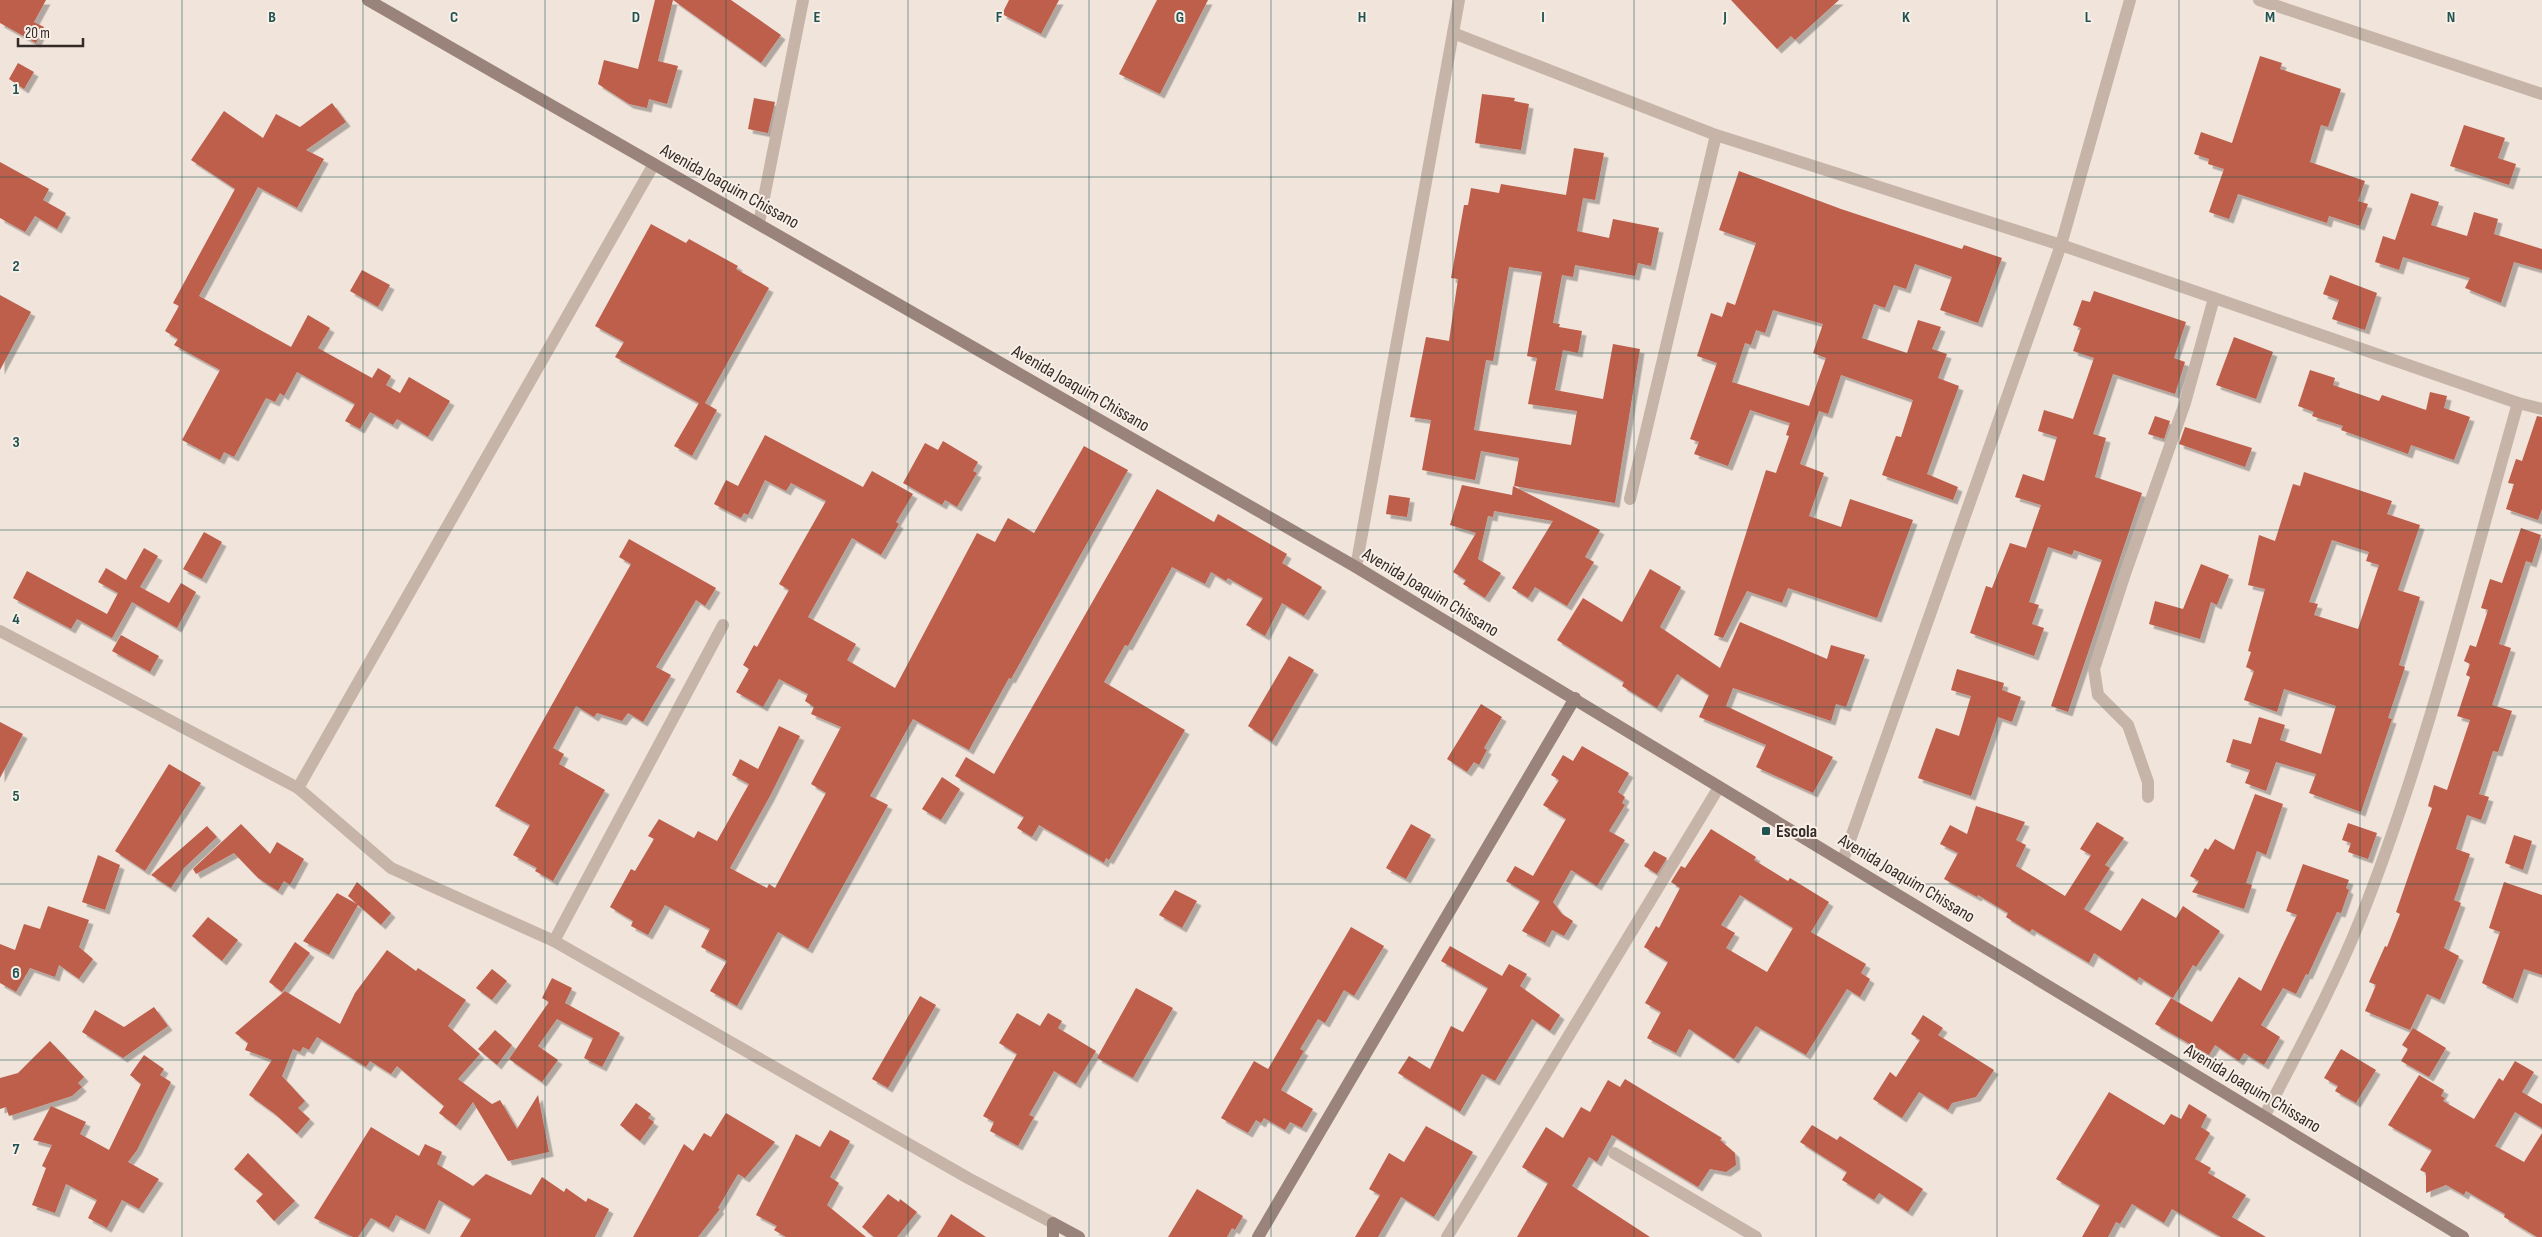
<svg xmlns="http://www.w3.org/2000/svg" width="2542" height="1237" viewBox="0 0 2542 1237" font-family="'Sofia Sans Condensed',sans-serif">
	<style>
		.building { fill: #bd5e4c; fill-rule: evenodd; filter: url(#shadow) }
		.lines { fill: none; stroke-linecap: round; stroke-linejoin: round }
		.street { stroke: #c7b4a8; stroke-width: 12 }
		.secondary { stroke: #9a837a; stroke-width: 12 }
		.grid { fill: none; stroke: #205352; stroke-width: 1; stroke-opacity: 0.55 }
		.poi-dot { fill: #205352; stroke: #f8efe7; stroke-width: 2 }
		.labels { text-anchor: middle; stroke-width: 4; stroke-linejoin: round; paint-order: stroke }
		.street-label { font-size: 18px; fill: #342b28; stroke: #f8efe7 }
		.poi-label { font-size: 18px; font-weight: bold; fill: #342b28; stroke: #f8efe7; text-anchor: start }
		.grid-label { font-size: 16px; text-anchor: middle; font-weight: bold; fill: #205352; stroke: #f8efe7; stroke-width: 4; stroke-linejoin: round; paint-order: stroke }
	</style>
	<defs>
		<filter id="shadow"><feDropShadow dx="4.5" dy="4.5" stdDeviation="0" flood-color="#0004"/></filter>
	</defs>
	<rect width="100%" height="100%" fill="#f0e4db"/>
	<g class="building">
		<path d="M0,0H46L34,22L44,27L36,43L0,23Z"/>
		<path d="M655,0H731L781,35L761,63L673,0L658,61L678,66L667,104L649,99L647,108L629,104L598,84L604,60L638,69Z"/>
		<path d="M1009,0H1059L1041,34L1002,14Z"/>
		<path d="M1157,0H1208L1160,94L1119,74Z"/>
		<path d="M1731,0H1839L1795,40L1791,36L1777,49Z"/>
		<path d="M2260,56L2282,63L2280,69L2341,89L2328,127L2321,125L2310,162L2365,181L2358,201L2368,204L2360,226L2329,216L2327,223L2238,194L2229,219L2209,212L2224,169L2208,164L2209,159L2194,154L2201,132L2232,143Z"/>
		<path d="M18,63L34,72L24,89L9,79Z"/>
		<path d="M1482,94L1515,98L1514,101L1529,104L1521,150L1475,143Z"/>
		<path d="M754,98L775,102L768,133L748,129Z"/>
		<path d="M332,103L346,122L306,150L324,159L297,208L258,187L199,296L291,347L308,315L330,328L318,348L372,378L378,368L391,376L386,385L400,393L409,377L450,401L428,437L397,419L393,425L370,412L360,429L345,421L355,404L297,372L284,396L280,393L275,402L266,398L234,457L224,452L220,460L182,440L220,370L174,345L178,339L165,331L179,306L173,303L235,189L191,160L224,111L263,138L276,114L300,127Z"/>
		<path d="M2464,125L2505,138L2498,158L2516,164L2509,185L2450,166Z"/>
		<path d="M1574,148L1604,153L1595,200L1583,198L1577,231L1609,238L1613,219L1659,228L1651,266L1638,263L1635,276L1575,265L1573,277L1562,275L1553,323L1560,324L1559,327L1582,331L1578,353L1563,350L1555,390L1603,399L1613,344L1640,349L1615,503L1514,486L1519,458L1481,451L1475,480L1422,470L1431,420L1410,417L1426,337L1449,341L1458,279L1451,278L1464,205H1468L1471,188L1499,193L1501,184L1566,195ZM1509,267L1542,272L1527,356L1537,358L1528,404L1577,411L1571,445L1474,430L1486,360L1493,361Z"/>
		<path d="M0,162L49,189L43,200L66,213L57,229L35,216L25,232L0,218Z"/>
		<path d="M1739,171L1841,209L1962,249L1964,245L2002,258L1978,323L1940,310L1952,277L1915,264L1906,289L1894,285L1885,308L1874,304L1862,338L1907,353L1918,320L1941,327L1932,349L1947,354L1938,378L1959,386L1927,474L1958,487L1953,500L1882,475L1896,436L1901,437L1913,400L1841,375L1828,414L1819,411L1800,464L1824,473L1809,516L1841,527L1850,499L1913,520L1877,618L1788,588L1782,603L1747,591L1723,638L1714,635L1766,470L1776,473L1789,436L1786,435L1790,423L1750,410L1728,466L1694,454L1699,442L1690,439L1717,363L1697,356L1711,313L1722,317L1727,302L1735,305L1756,243L1719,230ZM1773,310L1823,324L1813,353L1826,358L1809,406L1732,382L1745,343L1751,345L1756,330L1765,333Z"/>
		<path d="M2411,193L2439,202L2431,225L2467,236L2474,212L2498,219L2494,234L2542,249V270L2514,262L2501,303L2465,288L2470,278L2403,257L2399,270L2375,262L2383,236L2395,240Z"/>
		<path d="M651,224L686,243L689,239L738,266L736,269L769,288L705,403L717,410L692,456L674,446L699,403L615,357L624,342L595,326Z"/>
		<path d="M362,270L390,285L378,307L350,291Z"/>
		<path d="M2330,275L2377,293L2365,330L2332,319L2339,300L2323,294Z"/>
		<path d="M2094,291L2186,322L2174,358L2185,362L2175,394L2113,374L2093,434L2106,438L2095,477L2142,493L2068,712L2051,706L2102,560L2074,550L2072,555L2048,547L2029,602L2039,605L2032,624L2044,628L2034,656L1970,633L1986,586L1992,588L2010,543L2026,548L2041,505L2015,497L2023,474L2044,481L2057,437L2038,431L2044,410L2073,419L2094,358L2073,351L2081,328L2073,325L2082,300L2090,302Z"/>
		<path d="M0,295L31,312L0,370Z"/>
		<path d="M2234,337L2273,352L2256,399L2216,385Z"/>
		<path d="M2310,370L2335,378L2333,385L2379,401L2382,395L2426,410L2430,392L2447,396L2444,408L2470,417L2454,460L2411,445L2408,454L2341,430L2343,426L2312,416L2314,412L2298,406Z"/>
		<path d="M2155,416L2170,421L2164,439L2148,434Z"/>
		<path d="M2537,416L2542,417V509L2538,520L2506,509L2514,484L2508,483L2516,459L2522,461Z"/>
		<path d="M2185,427L2252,448L2245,467L2179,444Z"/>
		<path d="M765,435L863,487L872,471L913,494L896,522L899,524L881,555L852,538L808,617L856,644L847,660L895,688L977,533L995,542L1008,518L1034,533L1084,446L1128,470L1011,679L1009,678L969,750L913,719L870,796L888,805L808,949L778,932L737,1006L710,991L727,961L701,947L710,929L665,905L648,935L631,926L633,921L610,907L631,869L635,871L654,839L648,836L659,819L694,838L698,831L717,841L749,784L732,775L740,759L758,769L779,726L800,736L770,796L730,868L767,888L769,884L775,888L826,793L811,784L841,727L811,714L814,707L805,701L808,694L779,679L763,707L736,692L749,669L743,665L754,645L757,647L789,590L779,584L826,501L791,483L786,491L765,480L748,515L744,513L741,518L714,504L726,480L738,486Z"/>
		<path d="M943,441L978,462L973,471L977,473L957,507L945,500L942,505L903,483L925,443L938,450Z"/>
		<path d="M2304,472L2392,501L2387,514L2420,525L2398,590L2420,597L2399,665L2405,667L2388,718L2392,719L2361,812L2309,793L2316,774L2276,762L2266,791L2245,783L2250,770L2226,762L2233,739L2251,744L2259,717L2285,725L2280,740L2321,754L2336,706L2284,689L2277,712L2244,700L2254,671L2246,667L2251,652L2248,651L2265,589L2248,585L2259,535L2275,541L2293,484L2300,486ZM2332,540L2369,552L2366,561L2379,565L2358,629L2314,615L2318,604L2309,602Z"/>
		<path d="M1462,485L1512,495L1513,486L1600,530L1585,557L1594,562L1567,606L1535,587L1528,598L1512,588L1553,521L1494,511L1493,517L1488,516L1478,559L1501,573L1485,598L1463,584L1466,580L1453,572L1476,533L1450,525Z"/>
		<path d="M1157,489L1214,522L1218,514L1287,554L1282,563L1322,587L1304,616L1282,603L1265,636L1246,625L1263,598L1228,578L1226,581L1211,572L1205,584L1172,567L1128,646L1125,645L1104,682L1185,730L1109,860L1106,858L1104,863L1039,825L1032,837L1017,828L1024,817L955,776L966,757L994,774Z"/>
		<path d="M1389,495L1410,498L1407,517L1386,514Z"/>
		<path d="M2521,528L2541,535L2532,563L2526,561L2499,644L2511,648L2492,705L2512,711L2498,752L2493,751L2479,794L2489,797L2481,820L2467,815L2456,849L2470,854L2454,900L2461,903L2444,948L2459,956L2440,1000L2427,994L2410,1030L2365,1011L2376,985L2369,982L2385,946L2387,947L2400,914L2396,912L2432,808L2428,806L2434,785L2447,790L2470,720L2457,716L2470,677L2466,675L2470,664L2464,661L2470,645L2476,647L2488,610L2481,608L2490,579L2502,583Z"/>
		<path d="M204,532L222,542L202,579L183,569Z"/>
		<path d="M629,539L716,588L705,606L696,600L656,667L671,675L643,722L628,713L622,721L597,713L594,717L576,706L553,748L564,754L559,764L605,790L553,881L535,871L537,868L513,855L530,825L495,806L631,564L619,557Z"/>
		<path d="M144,548L158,556L140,587L169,603L181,583L196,592L177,628L132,602L112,638L77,619L71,629L13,598L27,571L107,614L118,593L98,582L106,568L126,580Z"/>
		<path d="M2201,564L2229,575L2217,605L2211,602L2200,639L2149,624L2155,601L2183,609Z"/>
		<path d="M1650,569L1681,587L1660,627L1720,668L1740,622L1827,659L1831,645L1865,655L1846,707L1836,704L1831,721L1733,688L1726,706L1833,757L1813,793L1756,767L1766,745L1699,717L1709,695L1677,674L1657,708L1622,686L1624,682L1557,640L1583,598L1622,622Z"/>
		<path d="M121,635L159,656L150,672L112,651Z"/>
		<path d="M1289,656L1314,670L1272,742L1248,726Z"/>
		<path d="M1957,669L2004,683L2002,690L2021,697L2012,722L1998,717L1971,796L1918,778L1936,728L1959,736L1971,696L1951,690Z"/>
		<path d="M1481,704L1502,717L1484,748L1487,750L1479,765L1474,762L1467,772L1447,759Z"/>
		<path d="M0,722L23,734L0,778Z"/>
		<path d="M1582,746L1629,773L1618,792L1625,797L1622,803L1625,805L1609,831L1625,840L1597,886L1571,870L1553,902L1562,914L1573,921L1564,936L1552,930L1545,943L1522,931L1540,901L1506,881L1515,866L1533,876L1566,819L1543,805L1559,780L1551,775L1563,755L1573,761Z"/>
		<path d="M169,764L201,783L145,871L115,851Z"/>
		<path d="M942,777L960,789L941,820L922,809Z"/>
		<path d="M2255,794L2283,804L2266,855L2257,851L2246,883L2252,885L2244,909L2192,892L2199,881L2190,876L2205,848L2208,850L2215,839L2234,850Z"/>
		<path d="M1976,806L2025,822L2016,840L2026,845L2016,866L2065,896L2091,855L2080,849L2097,822L2124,838L2105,865L2110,868L2084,909L2121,931L2142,898L2176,918L2183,906L2220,931L2196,967L2193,965L2173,998L2139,977L2137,981L2094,953L2089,963L2032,929L2030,932L2006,917L2008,913L1978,895L1977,897L1944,879L1958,853L1940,844L1950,825L1967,834Z"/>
		<path d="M2348,823L2377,833L2368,859L2348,852L2351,843L2342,840Z"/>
		<path d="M241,824L270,854L277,842L304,859L290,885L284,881L278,891L258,878L234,853L196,874L193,869Z"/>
		<path d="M1411,824L1431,835L1406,879L1386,868Z"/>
		<path d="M207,826L217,837L184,868L171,888L151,875Z"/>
		<path d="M1711,829L1756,857L1754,860L1788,881L1790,878L1829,902L1811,932L1866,964L1861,973L1870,979L1860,997L1847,989L1806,1055L1756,1026L1734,1059L1689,1029L1676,1053L1647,1038L1661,1012L1645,1003L1668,962L1644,947L1656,926L1659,928L1680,888L1671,882L1681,866L1685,868ZM1740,895L1793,928L1767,972L1726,948L1735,933L1721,925Z"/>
		<path d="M2514,835L2532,841L2523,870L2505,863Z"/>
		<path d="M1654,851L1667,858L1657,874L1644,866Z"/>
		<path d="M98,855L120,865L105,910L82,902Z"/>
		<path d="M2303,864L2349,880L2346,888L2349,890L2341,913L2337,912L2308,975L2306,974L2296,994L2283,988L2261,1025L2280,1037L2264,1065L2244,1053L2239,1061L2215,1045L2209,1055L2155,1024L2171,998L2212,1022L2239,977L2261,991L2297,915L2286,911Z"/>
		<path d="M357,882L391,913L381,925L358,905L329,955L303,941L337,893L357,904L348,896Z"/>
		<path d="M2504,882L2542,895V975L2524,969L2513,999L2482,983L2500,932L2489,928Z"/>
		<path d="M1175,890L1197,901L1182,928L1159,915Z"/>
		<path d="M48,906L89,920L79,947L93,959L79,979L59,965L55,977L30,968L16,992L0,983V944L15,950L24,924L40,929Z"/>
		<path d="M208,917L238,940L222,961L192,936Z"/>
		<path d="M1351,927L1384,946L1354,996L1344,990L1325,1023L1318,1019L1300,1049L1304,1051L1281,1090L1313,1109L1302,1128L1290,1122L1285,1130L1264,1118L1261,1123L1256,1120L1248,1133L1221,1118L1254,1061L1268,1069Z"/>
		<path d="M295,942L310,953L282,992L269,982Z"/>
		<path d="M1450,946L1502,976L1509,964L1527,974L1520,986L1560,1015L1550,1031L1532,1019L1495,1081L1482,1074L1460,1112L1398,1073L1409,1056L1430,1069L1451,1026L1463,1032L1488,988L1441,961Z"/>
		<path d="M387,950L416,971L418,968L466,1000L448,1026L480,1054L458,1079L492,1104L500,1100L517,1129L538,1095L549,1152L508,1161L473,1102L456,1126L439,1113L444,1106L397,1066L391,1074L370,1061L366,1067L317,1037L309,1050L303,1047L300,1052L293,1049L282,1076L305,1101L298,1108L310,1119L297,1134L275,1114L249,1095L272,1060L245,1050L248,1043L235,1033L285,991L340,1024L355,993Z"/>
		<path d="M492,969L507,981L492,1000L476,988Z"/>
		<path d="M552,978L572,988L565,1003L620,1033L602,1067L584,1058L593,1038L557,1019L538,1046L558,1060L542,1082L509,1059L549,1002L542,998Z"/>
		<path d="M1136,988L1173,1008L1133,1078L1097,1058Z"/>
		<path d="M920,996L936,1005L888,1088L872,1079Z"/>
		<path d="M154,1007L168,1026L123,1058L82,1032L95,1010L124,1027Z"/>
		<path d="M1017,1013L1040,1026L1048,1013L1062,1021L1058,1028L1096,1051L1076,1084L1054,1071L1029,1115L1034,1117L1018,1146L990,1131L994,1122L983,1116L1017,1054L999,1043Z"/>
		<path d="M1923,1015L1943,1028L1938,1035L1994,1070L1976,1097L1952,1103L1948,1110L1919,1092L1902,1118L1873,1099L1890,1072L1896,1077L1920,1040L1911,1034Z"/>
		<path d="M2413,1028L2446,1048L2429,1077L2401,1061L2408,1049L2402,1045Z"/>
		<path d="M495,1030L512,1045L497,1065L478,1049Z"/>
		<path d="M50,1041L84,1077L78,1083L82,1087L72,1096L9,1116L6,1107L0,1109V1078L18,1073Z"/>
		<path d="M2341,1049L2376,1070L2356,1103L2335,1091L2338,1086L2324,1078Z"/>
		<path d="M144,1055L164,1069L160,1075L171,1082L137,1150L128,1162L159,1179L139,1209L122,1200L107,1228L88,1218L97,1200L66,1184L55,1213L32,1205L46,1168L42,1166L52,1145L33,1140L51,1106L86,1122L80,1134L109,1150L141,1084L130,1075Z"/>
		<path d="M2515,1061L2534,1072L2522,1092L2542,1104V1128L2515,1112L2495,1146L2524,1162L2542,1133V1237H2537L2504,1217L2505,1214L2466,1191L2464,1195L2446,1185L2426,1193V1173L2420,1170L2432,1150L2388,1125L2419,1075L2444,1090L2441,1096L2445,1098L2443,1101L2474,1119L2499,1078L2503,1081Z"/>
		<path d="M1625,1079L1722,1138L1720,1140L1735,1153L1736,1165L1726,1172L1710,1169L1698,1187L1612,1135L1597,1162L1589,1157L1572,1186L1650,1237H1517L1548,1183L1522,1167L1546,1127L1563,1138L1581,1107L1590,1112L1608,1080L1620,1087Z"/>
		<path d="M2109,1092L2164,1125L2171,1114L2181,1119L2189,1104L2207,1115L2201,1127L2210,1133L2195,1159L2211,1168L2208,1173L2246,1195L2232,1217L2266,1237H2221L2172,1209L2164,1223L2132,1204L2120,1224L2116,1222L2108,1237H2082L2100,1205L2056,1179Z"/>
		<path d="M636,1103L651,1114L648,1118L654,1122L640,1141L620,1125Z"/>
		<path d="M726,1113L775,1142L745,1178L738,1174L718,1208L720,1209L698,1237H633L684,1144L693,1151L704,1133L711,1137Z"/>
		<path d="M1812,1125L1837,1140L1840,1136L1923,1189L1908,1212L1879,1193L1874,1200L1842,1180L1847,1172L1800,1142Z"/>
		<path d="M1426,1126L1473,1152L1434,1217L1401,1197L1378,1237H1355L1380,1195L1369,1189L1389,1153L1404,1162Z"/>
		<path d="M371,1127L419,1156L425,1144L442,1152L437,1164L473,1186L486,1174L531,1195L542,1177L564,1192L566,1188L586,1202L588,1198L609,1209L595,1237H460L471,1219L439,1200L425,1230L396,1215L389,1228L371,1218L358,1237H353L314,1218Z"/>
		<path d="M830,1130L850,1141L830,1177L839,1183L827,1205L866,1237H786L774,1230L777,1226L756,1215L796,1134L820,1147Z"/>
		<path d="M248,1153L295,1201L274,1221L256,1201L263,1194L234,1169Z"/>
		<path d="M1197,1189L1243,1216L1235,1230L1232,1228L1227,1237H1168Z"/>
		<path d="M888,1194L899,1202L900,1199L917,1212L897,1237H874L862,1227Z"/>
		<path d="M951,1214L986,1237H937Z"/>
	</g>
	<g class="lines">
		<g class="street">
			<path d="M2259,0L2542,94"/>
			<path d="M1453,33L1716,135L2061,245L2518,403L2542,409"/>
			<path d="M759,223L803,0"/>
			<path d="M1630,499L1716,135"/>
			<path d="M1356,567L1459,0"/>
			<path d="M0,631L298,788L391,868L554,941L968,1178L1053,1223"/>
			<path d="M298,788L654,164"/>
			<path d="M2148,797V782L2128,725L2098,695L2094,669L2125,574L2185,403L2214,298"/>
			<path d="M1843,860L2061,245L2130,0"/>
			<path d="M554,941L723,625"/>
			<path d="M2265,1115C2298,1051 2333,987 2360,920C2426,755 2469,575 2518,403"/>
			<path d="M1614,1153L1756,1237"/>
			<path d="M1447,1237L1719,787"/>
		</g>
		<g class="secondary">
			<path d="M368,0L1356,567L2463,1237"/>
			<path d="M1053,1237V1223L1079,1237"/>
			<path d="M1258,1237L1575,698"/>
		</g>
	</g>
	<path class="grid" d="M182,0V1237M363,0V1237M545,0V1237M726,0V1237M908,0V1237M1089,0V1237M1271,0V1237M1453,0V1237M1634,0V1237M1816,0V1237M1997,0V1237M2179,0V1237M2360,0V1237M0,177H2542M0,353H2542M0,530H2542M0,707H2542M0,884H2542M0,1060H2542"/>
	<rect class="poi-dot" x="1761" y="826" width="10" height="10" rx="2.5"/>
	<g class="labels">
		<g class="street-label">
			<text transform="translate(730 186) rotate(29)" y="6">Avenida Joaquim Chissano</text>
			<text transform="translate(1081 388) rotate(30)" y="6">Avenida Joaquim Chissano</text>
			<text transform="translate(1431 592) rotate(31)" y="6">Avenida Joaquim Chissano</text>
			<text transform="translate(1907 878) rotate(31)" y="6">Avenida Joaquim Chissano</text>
			<text transform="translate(2253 1088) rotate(31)" y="6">Avenida Joaquim Chissano</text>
		</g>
		<g class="poi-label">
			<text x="1776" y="837">Escola</text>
		</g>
	</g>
	<g class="grid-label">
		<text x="272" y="22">B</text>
		<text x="454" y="22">C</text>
		<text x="636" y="22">D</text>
		<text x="817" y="22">E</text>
		<text x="999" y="22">F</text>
		<text x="1180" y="22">G</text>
		<text x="1362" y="22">H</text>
		<text x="1543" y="22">I</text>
		<text x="1725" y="22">J</text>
		<text x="1906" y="22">K</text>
		<text x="2088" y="22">L</text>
		<text x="2270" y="22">M</text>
		<text x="2451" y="22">N</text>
		<text x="16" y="94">1</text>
		<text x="16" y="271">2</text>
		<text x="16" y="447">3</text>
		<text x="16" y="624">4</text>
		<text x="16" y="801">5</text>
		<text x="16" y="978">6</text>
		<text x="16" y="1154">7</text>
	</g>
	<path d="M18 38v8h65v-8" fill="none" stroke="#342b28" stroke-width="2.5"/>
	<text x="25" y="38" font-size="15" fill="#342b28" stroke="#f8efe7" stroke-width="4" paint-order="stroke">20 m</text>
</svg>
